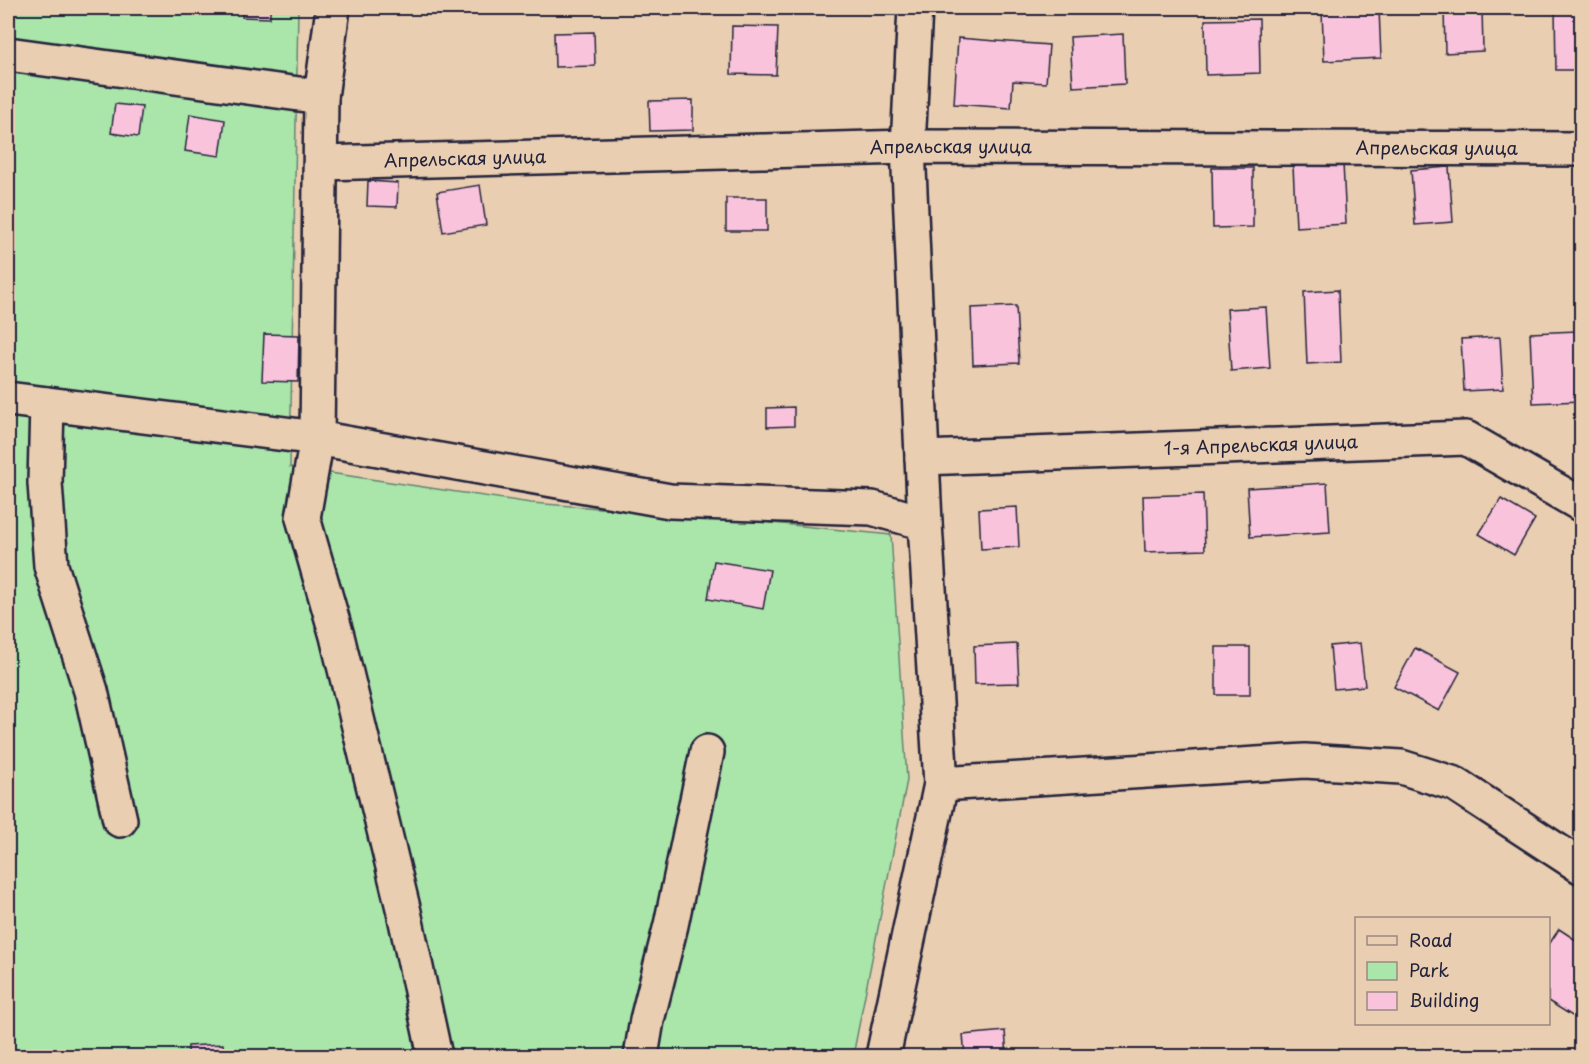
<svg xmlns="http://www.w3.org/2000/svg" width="1589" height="1064" viewBox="0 0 1589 1064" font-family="'Playpen Sans',sans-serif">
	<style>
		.green { fill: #aae5aa; stroke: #668472; stroke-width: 1.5 }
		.building { fill: #f9c3dc; stroke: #22223b; stroke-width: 1.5 }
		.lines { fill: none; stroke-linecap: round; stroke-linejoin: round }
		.minor-casing { stroke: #22223b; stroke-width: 38 }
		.minor { stroke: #eaceb1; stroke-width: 33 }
		.labels { text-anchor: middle; stroke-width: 4.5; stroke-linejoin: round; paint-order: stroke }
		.street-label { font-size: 18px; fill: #22223b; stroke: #eaceb1 }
	</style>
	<rect width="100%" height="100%" fill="#eaceb1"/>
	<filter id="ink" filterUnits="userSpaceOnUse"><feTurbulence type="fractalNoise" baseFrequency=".0167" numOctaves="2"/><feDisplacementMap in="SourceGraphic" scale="12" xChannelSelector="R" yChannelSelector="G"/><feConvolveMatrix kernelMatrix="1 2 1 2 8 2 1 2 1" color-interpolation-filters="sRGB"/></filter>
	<g filter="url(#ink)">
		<path class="green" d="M8,8H298L290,467L531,503L693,515L891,535L907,780L853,1056H8Z"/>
		<g class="building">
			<path d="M243,8H270V18L242,17Z"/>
			<path d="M1444,8H1482L1483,51L1445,53Z"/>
			<path d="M1555,8H1582V70H1556Z"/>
			<path d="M1379,9L1381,58L1324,61L1322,11Z"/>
			<path d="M1259,19L1260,73L1206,75L1205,20Z"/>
			<path d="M732,26L778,27L776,75L731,74Z"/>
			<path d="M594,32L595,66L555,67L554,33Z"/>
			<path d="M1123,34L1125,84L1073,87L1070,37Z"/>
			<path d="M958,38L1049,45L1046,83L1013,81L1011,108L954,104Z"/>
			<path d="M693,100V130L650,131L649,101Z"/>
			<path d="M115,104L142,107L138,137L111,133Z"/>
			<path d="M190,114L225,120L220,156L185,151Z"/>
			<path d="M1343,163L1346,224L1296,227L1293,166Z"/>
			<path d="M1449,167L1453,222L1415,225L1411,170Z"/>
			<path d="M1212,168H1253V227L1213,228Z"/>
			<path d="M368,181L398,183L397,207L367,206Z"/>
			<path d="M480,185L486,225L443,232L437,192Z"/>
			<rect x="726" y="198" width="41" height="33"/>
			<path d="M1338,290L1341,362L1307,364L1304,292Z"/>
			<path d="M1016,306L1019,363L973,365L971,308Z"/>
			<path d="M1266,307L1270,368L1231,371L1227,309Z"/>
			<path d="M1578,331L1582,401L1533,403L1530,333Z"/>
			<path d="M264,334L299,335L298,382L262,381Z"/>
			<path d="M1500,337L1503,389L1464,391L1461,339Z"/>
			<path d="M794,407V426L767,427V408Z"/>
			<path d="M1327,483L1330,532L1250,537L1247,488Z"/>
			<path d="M1203,494L1205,550L1145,552L1143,496Z"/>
			<path d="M1501,499L1535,519L1514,555L1479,534Z"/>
			<path d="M1017,507L1019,547L981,549L979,509Z"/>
			<path d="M714,561L770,570L763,609L708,599Z"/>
			<path d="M1360,643L1365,686L1334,689L1330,646Z"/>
			<path d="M1017,644L1019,683L975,684L974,646Z"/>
			<rect x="1216" y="647" width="34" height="48"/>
			<path d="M1415,648L1460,672L1439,711L1394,687Z"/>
			<path d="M1559,929L1582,944V1022L1548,1001V946Z"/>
			<path d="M1005,1031L1007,1056H965L963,1035Z"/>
			<path d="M223,1044L224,1056H188V1046Z"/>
		</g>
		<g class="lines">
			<defs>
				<g id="minor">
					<path d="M333,8L321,97L317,438L670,501L872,508L925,523L941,784L883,1056"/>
					<path d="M915,8L908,147L925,523"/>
					<path d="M8,54L321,97"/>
					<path id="s1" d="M321,163L908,147L1582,149"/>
					<path d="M8,399L317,438L303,518L337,636L404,912L435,1056"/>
					<path d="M47,404L45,483L51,566L91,691L120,820"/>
					<path id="s2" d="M922,458L1466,438L1582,505"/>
					<path d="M941,784L1305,761L1401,767L1455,784L1582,867"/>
					<path d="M641,1056L647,1020L671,925L707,752"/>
				</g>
			</defs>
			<use href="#minor" class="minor-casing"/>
			<use href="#minor" class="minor"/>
		</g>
	</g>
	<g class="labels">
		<g class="street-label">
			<text dy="6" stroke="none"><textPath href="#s1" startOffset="630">Апрельская улица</textPath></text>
			<text dy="6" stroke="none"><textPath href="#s1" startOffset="1116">Апрельская улица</textPath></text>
			<text dy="6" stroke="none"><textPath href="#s1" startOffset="144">Апрельская улица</textPath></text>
			<text dy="6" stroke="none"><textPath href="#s2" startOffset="339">1-я Апрельская улица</textPath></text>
		</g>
	</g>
	<rect width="1589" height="1064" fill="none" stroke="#eaceb1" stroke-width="30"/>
	<rect x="15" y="15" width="1559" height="1034" fill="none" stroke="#22223b" stroke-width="2" filter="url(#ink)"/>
	<rect x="1355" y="917" width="195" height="108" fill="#eaceb1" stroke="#9a8982" stroke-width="1.5"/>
	<rect x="1367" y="936" width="30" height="9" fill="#eaceb1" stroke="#9a8982" stroke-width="1.5"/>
	<text x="1409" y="947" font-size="18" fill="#22223b">Road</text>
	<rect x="1367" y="962" width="30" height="18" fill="#aae5aa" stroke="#9a8982" stroke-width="1.5"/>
	<text x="1409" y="977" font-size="18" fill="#22223b">Park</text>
	<rect x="1367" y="992" width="30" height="18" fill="#f9c3dc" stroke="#9a8982" stroke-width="1.5"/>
	<text x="1409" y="1007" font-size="18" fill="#22223b">Building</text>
</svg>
